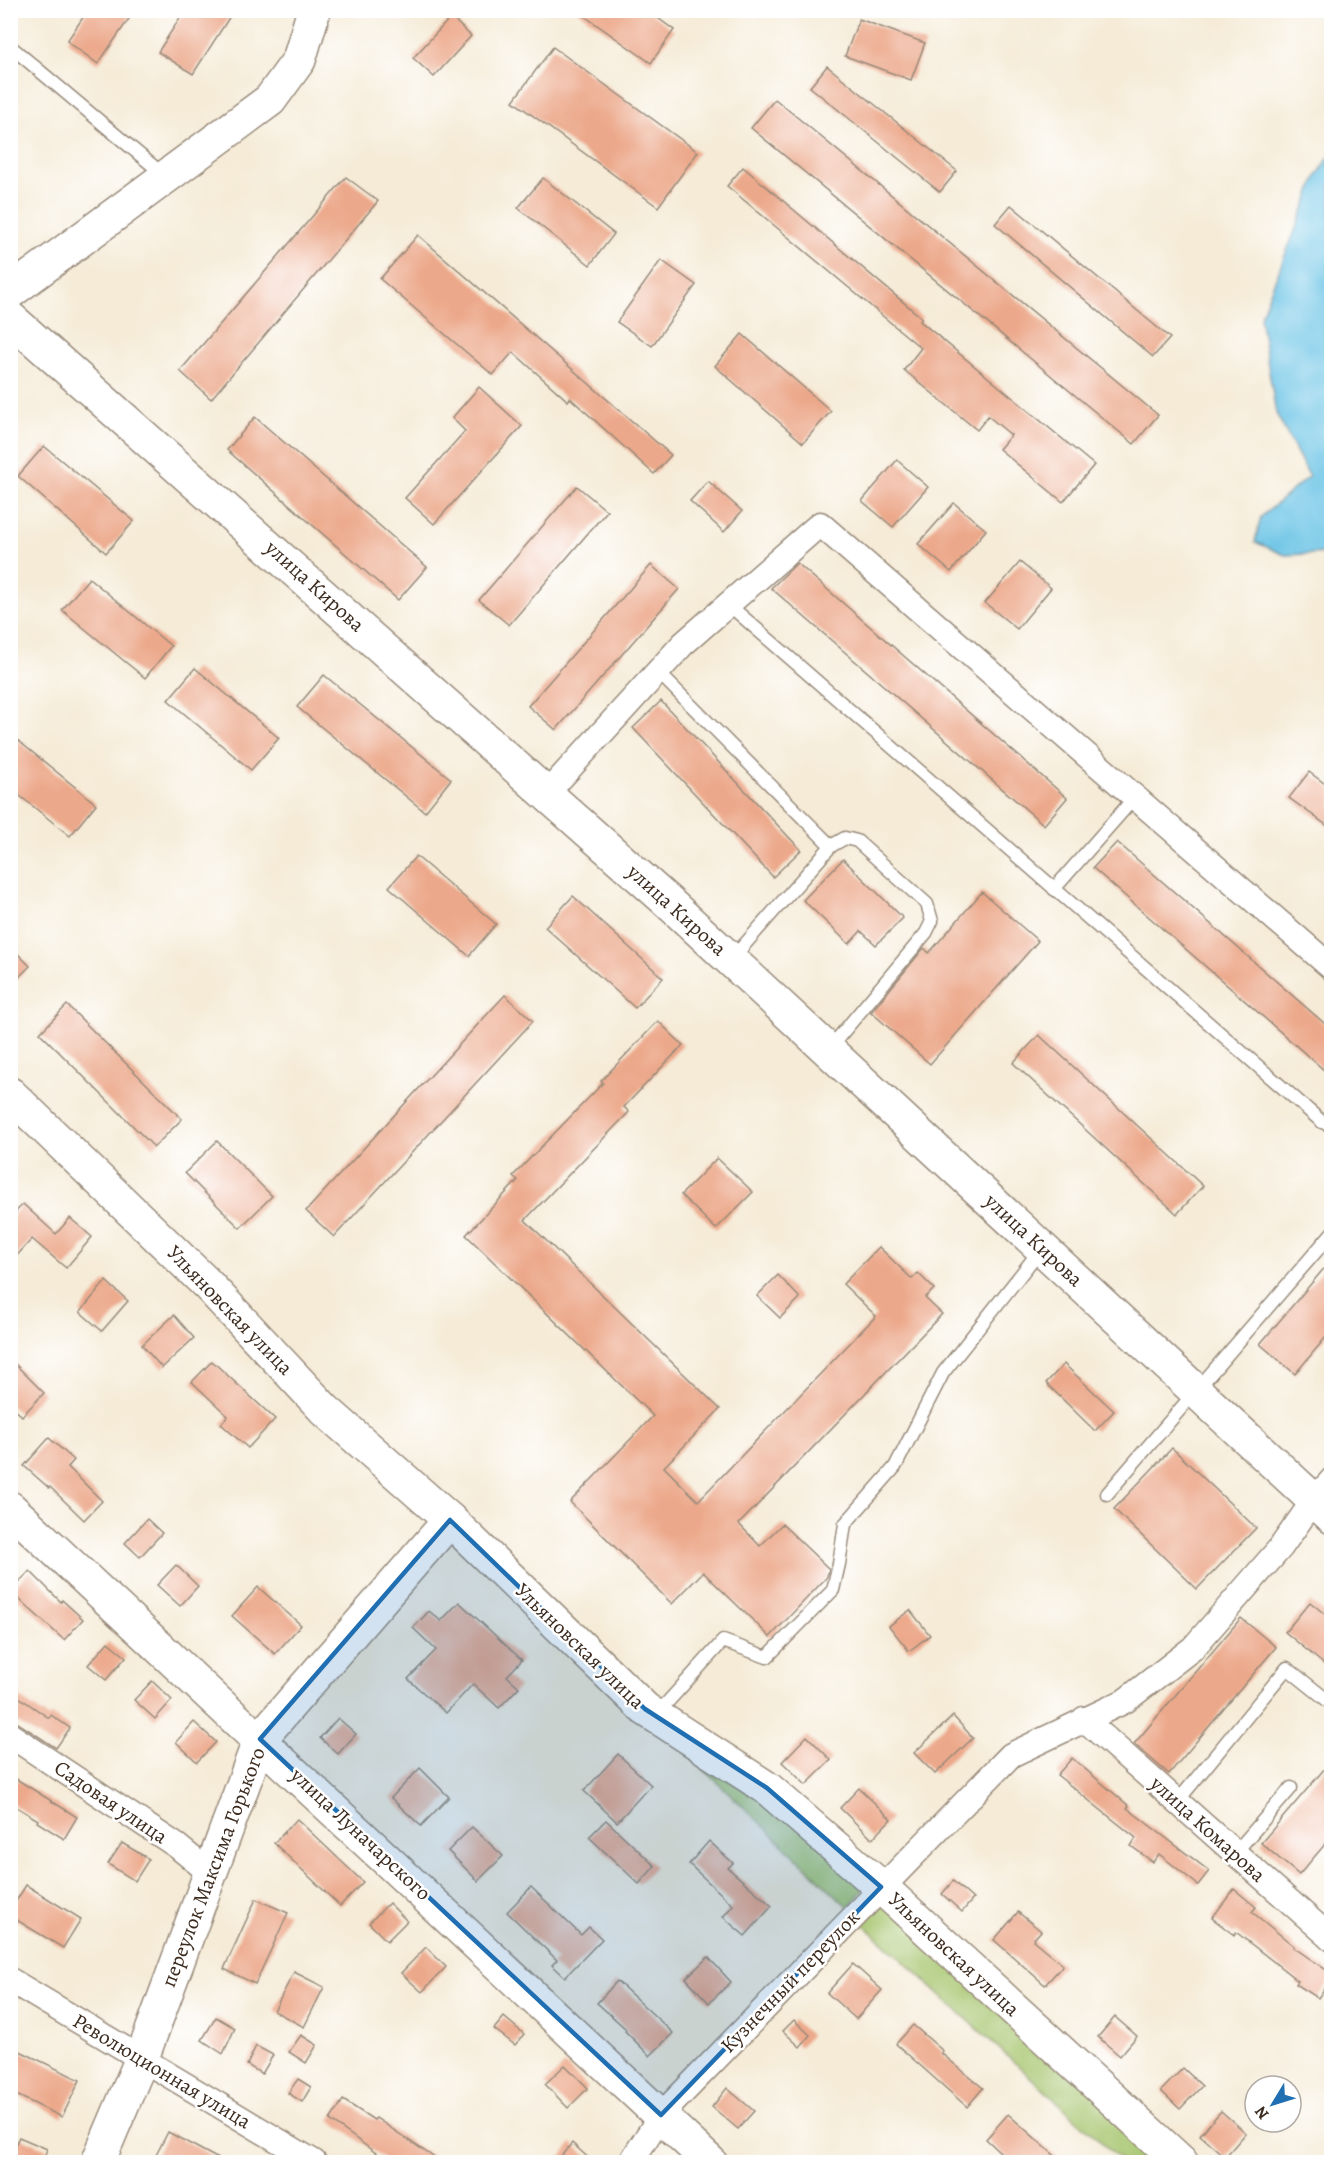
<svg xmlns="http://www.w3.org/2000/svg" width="1342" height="2173" viewBox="0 0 1342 2173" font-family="Alegreya,serif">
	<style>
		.green { fill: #a5c46c; stroke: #707745; stroke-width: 1.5 }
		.water { fill: #67c2e5; stroke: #517682; stroke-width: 1.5 }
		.building { fill: #eca88a }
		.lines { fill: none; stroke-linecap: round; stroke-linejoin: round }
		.lane-casing { stroke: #988a7a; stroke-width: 15 }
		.street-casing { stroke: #988a7a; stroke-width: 27 }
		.secondary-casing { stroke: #988a7a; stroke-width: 36 }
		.lane { stroke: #fff; stroke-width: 12 }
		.street { stroke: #fff; stroke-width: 24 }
		.secondary { stroke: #fff; stroke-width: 33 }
		.marked { fill: #1f6fb2; fill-opacity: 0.2; stroke: #1f6fb2; stroke-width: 4.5; stroke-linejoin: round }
		.labels { text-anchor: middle; stroke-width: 5; stroke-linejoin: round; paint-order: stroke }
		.street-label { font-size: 21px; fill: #3b2a1e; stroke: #fff }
	</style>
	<rect width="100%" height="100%" fill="#fff"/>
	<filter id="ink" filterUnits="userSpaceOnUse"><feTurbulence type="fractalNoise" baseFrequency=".0167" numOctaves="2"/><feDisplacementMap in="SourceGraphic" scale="12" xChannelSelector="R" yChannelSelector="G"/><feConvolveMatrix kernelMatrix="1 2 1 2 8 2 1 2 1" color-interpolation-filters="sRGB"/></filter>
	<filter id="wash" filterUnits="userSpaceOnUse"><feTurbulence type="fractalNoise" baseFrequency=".008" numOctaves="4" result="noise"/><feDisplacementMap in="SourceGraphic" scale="24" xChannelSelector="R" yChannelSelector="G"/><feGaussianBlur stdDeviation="1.35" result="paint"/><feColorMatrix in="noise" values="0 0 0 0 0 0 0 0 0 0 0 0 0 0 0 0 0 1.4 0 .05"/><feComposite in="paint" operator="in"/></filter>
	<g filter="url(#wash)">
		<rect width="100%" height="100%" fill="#f5ebd7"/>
		<g class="green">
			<path d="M682,1748L762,1793L866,1887L848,1907Z"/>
			<path d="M885,1901L1172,2162H1123L862,1923Z"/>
		</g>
		<path class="water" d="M1331,154V553L1285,555L1255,542L1261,517L1309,476L1276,413L1260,317L1318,174Z"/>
		<g id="blocks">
			<g class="building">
				<path d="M88,10H123L131,16L98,64L67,41Z"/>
				<path d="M185,10H234L193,74L158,52Z"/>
				<path d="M576,10H647L674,30L651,63Z"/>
				<path d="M451,17L471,36L434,77L413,58Z"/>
				<path d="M859,19L925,43L911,80L845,56Z"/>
				<path d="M553,47L698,152L658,207L513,101Z"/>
				<path d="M827,66L957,171L940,192L810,87Z"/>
				<path d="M775,99L1158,415L1134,444L751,128Z"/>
				<path d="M743,167L922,318L920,321L1094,465L1063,502L999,449L1011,435L988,416L977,430L904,370L921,348L727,186Z"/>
				<path d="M346,177L378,201L211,399L180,371Z"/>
				<path d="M543,178L614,234L590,265L518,208Z"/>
				<path d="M1011,205L1170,338L1153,357L995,224Z"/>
				<path d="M418,235L671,455L654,474L570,398L568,401L513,352L493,375L380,279Z"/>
				<path d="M661,260L696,285L652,346L617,322Z"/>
				<path d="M742,334L831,411L803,443L715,366Z"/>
				<path d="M479,387L522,426L434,524L405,498L465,431L452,418Z"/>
				<path d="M255,417L427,567L398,600L227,450Z"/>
				<path d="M44,446L134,521L106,553L18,476Z"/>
				<path d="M897,460L928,487L893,527L862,501Z"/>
				<path d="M708,481L742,511L724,532L690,501Z"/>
				<path d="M577,486L607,511L509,625L479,600Z"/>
				<path d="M954,503L986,530L951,572L918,544Z"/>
				<path d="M1020,562L1051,588L1017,629L985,603Z"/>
				<path d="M797,563L1067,798L1044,825L771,588Z"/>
				<path d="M651,565L679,589L556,730L528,706Z"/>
				<path d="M89,578L171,646L145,678L62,610Z"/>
				<path d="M195,668L279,738L251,770L168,700Z"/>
				<path d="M324,675L451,779L425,812L297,707Z"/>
				<path d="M661,701L801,850L773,877L633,728Z"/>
				<path d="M10,734L96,804L70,836L10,788Z"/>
				<path d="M1309,772L1332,789V829L1289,798Z"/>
				<path d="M1117,842L1332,1030V1077L1093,868Z"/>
				<path d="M416,856L496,924L469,956L389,887Z"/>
				<path d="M843,859L903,918L876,945L861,931L849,944L803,900Z"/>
				<path d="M982,892L1038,941L930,1064L871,1012L924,948L929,953Z"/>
				<path d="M573,896L663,978L635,1008L545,927Z"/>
				<path d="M10,946L30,966L10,986Z"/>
				<path d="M505,995L533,1021L334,1237L306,1211Z"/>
				<path d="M67,1005L182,1119L154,1147L40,1033Z"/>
				<path d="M658,1021L683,1045L624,1107L629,1112L525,1220L720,1409L664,1467L698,1501L876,1316L843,1284L879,1247L912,1279L918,1273L934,1289L925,1298L942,1314L739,1524L760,1546L782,1524L829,1569L827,1577L770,1637L703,1572L672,1604L570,1502L653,1416L466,1235L518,1180L513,1176L603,1083L601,1081Z"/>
				<path d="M1039,1035L1203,1186L1177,1214L1013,1063Z"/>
				<path d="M217,1141L272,1196L240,1228L185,1173Z"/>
				<path d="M717,1158L753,1192L716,1229L681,1195Z"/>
				<path d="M23,1204L56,1234L70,1218L92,1237L66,1268L32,1239L10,1263V1218Z"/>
				<path d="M1332,1259V1330L1295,1374L1260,1344Z"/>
				<path d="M778,1275L800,1298L780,1318L757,1296Z"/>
				<path d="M106,1281L128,1301L102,1331L80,1312Z"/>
				<path d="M174,1315L194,1338L162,1368L142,1345Z"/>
				<path d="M10,1359L44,1393L22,1416L10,1405Z"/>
				<path d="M212,1361L275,1419L248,1448L221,1424L228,1416L192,1382Z"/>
				<path d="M1064,1364L1114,1411L1095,1431L1046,1383Z"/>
				<path d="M49,1438L74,1460L68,1467L102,1501L84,1520L50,1487L49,1488L24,1466Z"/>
				<path d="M1172,1448L1256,1528L1197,1589L1114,1509Z"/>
				<path d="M147,1519L162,1533L140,1557L125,1543Z"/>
				<path d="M176,1565L198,1586L180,1606L157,1585Z"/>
				<path d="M30,1571L61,1602L62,1600L83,1619L64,1640L10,1591Z"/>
				<path d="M258,1587L301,1625L275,1654L232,1616Z"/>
				<path d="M459,1602L522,1660L507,1676L519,1687L499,1708L473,1684L446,1713L408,1679L436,1650L413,1628L429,1611L441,1621Z"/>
				<path d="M1310,1602L1332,1620V1671L1285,1632Z"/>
				<path d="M910,1610L930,1635L909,1651L889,1626Z"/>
				<path d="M1241,1618L1276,1647L1169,1774L1134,1744Z"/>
				<path d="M108,1642L126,1657L106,1680L88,1665Z"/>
				<path d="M152,1681L172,1700L155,1719L134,1700Z"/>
				<path d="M10,1691L49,1718L51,1715L70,1728L56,1748L18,1723L10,1721Z"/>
				<path d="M953,1716L973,1738L935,1774L914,1753Z"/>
				<path d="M338,1718L356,1734L338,1754L320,1738Z"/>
				<path d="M194,1722L216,1742L197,1762L176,1742Z"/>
				<path d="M807,1736L831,1760L806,1785L782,1762Z"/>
				<path d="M618,1754L651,1785L617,1822L584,1791Z"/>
				<path d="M1072,1758L1129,1806L1127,1808L1209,1871L1198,1885L1159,1854L1153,1862L1131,1846L1136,1838L1057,1775Z"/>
				<path d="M1332,1760V1836L1299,1875L1261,1843Z"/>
				<path d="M420,1768L449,1797L421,1826L391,1798Z"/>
				<path d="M10,1775L77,1817L64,1839L37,1822L38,1820L10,1803Z"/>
				<path d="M859,1788L891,1819L872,1839L840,1808Z"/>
				<path d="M297,1819L363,1882L340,1906L274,1843Z"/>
				<path d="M606,1820L655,1866L639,1884L589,1837Z"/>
				<path d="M472,1827L503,1856L478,1881L448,1851Z"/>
				<path d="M709,1841L733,1863L728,1868L772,1906L745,1936L723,1917L733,1905L689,1864Z"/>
				<path d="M122,1843L149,1859L135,1881L108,1864Z"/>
				<path d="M953,1881L973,1899L962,1912L942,1894Z"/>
				<path d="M26,1885L81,1919L63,1948L10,1916V1911Z"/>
				<path d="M531,1887L581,1935L589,1927L602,1939L565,1977L552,1965L557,1960L507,1912Z"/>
				<path d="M1234,1889L1256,1907L1252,1912L1294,1946L1293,1947L1332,1974V1978L1318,1998L1296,1984L1298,1981L1236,1932L1234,1935L1212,1918Z"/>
				<path d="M256,1899L288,1913L255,1984L224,1969Z"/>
				<path d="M389,1903L407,1921L387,1941L369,1923Z"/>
				<path d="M1018,1912L1041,1931L1033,1940L1063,1965L1045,1985L994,1940Z"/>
				<path d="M426,1947L446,1967L422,1992L401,1973Z"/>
				<path d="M708,1957L731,1982L709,2003L686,1978Z"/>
				<path d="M853,1964L882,1990L856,2019L827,1993Z"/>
				<path d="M294,1972L324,1987L304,2027L274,2011Z"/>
				<path d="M617,1981L673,2033L650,2056L625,2031L626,2029L597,2003Z"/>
				<path d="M216,2017L235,2028L223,2054L202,2040Z"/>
				<path d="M504,2017L524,2034L515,2045L494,2029Z"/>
				<path d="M1115,2017L1137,2036L1120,2056L1098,2037Z"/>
				<path d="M794,2020L810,2035L800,2047L783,2031Z"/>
				<path d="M913,2025L943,2051L941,2053L983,2088L967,2107L896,2044Z"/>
				<path d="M301,2035L317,2045L306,2063L289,2052Z"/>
				<path d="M256,2046L273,2055L262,2074L247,2065Z"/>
				<path d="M16,2049L80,2080L62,2117L10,2092V2060Z"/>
				<path d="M565,2065L588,2088L568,2108L545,2084Z"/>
				<path d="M1183,2068L1202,2086L1180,2109L1161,2091Z"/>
				<path d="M298,2079L311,2087L302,2102L288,2093Z"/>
				<path d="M727,2088L754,2111L738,2129L712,2107Z"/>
				<path d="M343,2100L374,2120L376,2118L442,2163H390L330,2120Z"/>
				<path d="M1221,2111L1246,2133L1225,2157L1200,2135Z"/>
				<path d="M1008,2114L1063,2163H1012L986,2139Z"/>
				<path d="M168,2132L226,2163H152Z"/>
				<path d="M19,2137L47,2149L42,2163H10V2156Z"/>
				<path d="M572,2143L594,2163H555Z"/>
			</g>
		</g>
	</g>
	<g filter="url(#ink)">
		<use href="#blocks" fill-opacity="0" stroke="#988a7a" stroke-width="1.5"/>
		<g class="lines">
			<defs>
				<g id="lane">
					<path d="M10,46L165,176"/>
					<path d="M728,604L1322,1122L1332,1126"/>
					<path d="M658,672L831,846L845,838L857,841L927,904L932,921L926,933L829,1049"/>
					<path d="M1054,889L1135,797"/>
					<path d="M731,960L831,846"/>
					<path d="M1107,1494L1332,1233"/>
					<path d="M655,1716L723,1641L767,1657L833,1590L839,1564L845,1524L895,1467L943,1373L1041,1249"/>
					<path d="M1177,1802L1287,1668L1332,1704"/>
					<path d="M1235,1853L1291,1788"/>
				</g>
				<g id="street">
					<path d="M547,793L683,644L820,524L1332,968"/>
					<path d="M1084,1719L1332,1939"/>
					<path d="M10,1735L177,1846L209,1872"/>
					<path d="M10,1980L314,2162"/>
					<path d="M631,2162L661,2115L1011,1755L1125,1701L1193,1648L1281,1547L1314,1500L1332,1480"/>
				</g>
				<g id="secondary">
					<path d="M10,292L270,100L299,60L314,10"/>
					<path d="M10,318L667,901L1332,1517"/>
					<path d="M10,1094L207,1284L325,1410L450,1520L645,1709L767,1788L881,1887L1181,2162"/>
					<path d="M10,1508L710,2162"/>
					<path d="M98,2162L142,2058L260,1739L450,1520"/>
				</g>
			</defs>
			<use href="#lane" class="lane-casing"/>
			<use href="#street" class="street-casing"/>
			<use href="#secondary" class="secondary-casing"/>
			<use href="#lane" class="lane"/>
			<use href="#street" class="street"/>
			<use href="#secondary" class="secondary"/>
		</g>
	</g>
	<path class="marked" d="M450,1520L645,1709L767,1788L881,1887L661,2115L260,1739Z"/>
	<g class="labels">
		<g class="street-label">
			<text transform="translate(315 586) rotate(42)" y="7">улица Кирова</text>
			<text transform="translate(677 910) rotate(42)" y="7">улица Кирова</text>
			<text transform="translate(1034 1240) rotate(43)" y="7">улица Кирова</text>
			<text transform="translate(230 1310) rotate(46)" y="7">Ульяновская улица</text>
			<text transform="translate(580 1646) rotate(44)" y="7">Ульяновская улица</text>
			<text transform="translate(111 1802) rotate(34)" y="7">Садовая улица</text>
			<text transform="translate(1208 1829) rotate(42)" y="7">улица Комарова</text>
			<text transform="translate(361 1834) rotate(43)" y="7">улица Луначарского</text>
			<text transform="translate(213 1867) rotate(-69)" y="7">переулок Максима Горького</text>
			<text transform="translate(954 1954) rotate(43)" y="7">Ульяновская улица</text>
			<text transform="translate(790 1981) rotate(-46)" y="7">Кузнечный переулок</text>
			<text transform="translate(162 2071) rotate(31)" y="7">Революционная улица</text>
		</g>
	</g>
	<rect width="1342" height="2173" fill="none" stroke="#fff" stroke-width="36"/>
	<g transform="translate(1273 2104) rotate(232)"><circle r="28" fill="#ffffff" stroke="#b1aaa5" stroke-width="1.5"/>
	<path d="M0-4.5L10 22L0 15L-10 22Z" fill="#1f6fb2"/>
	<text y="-9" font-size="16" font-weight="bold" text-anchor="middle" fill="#3b2a1e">N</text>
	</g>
</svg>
